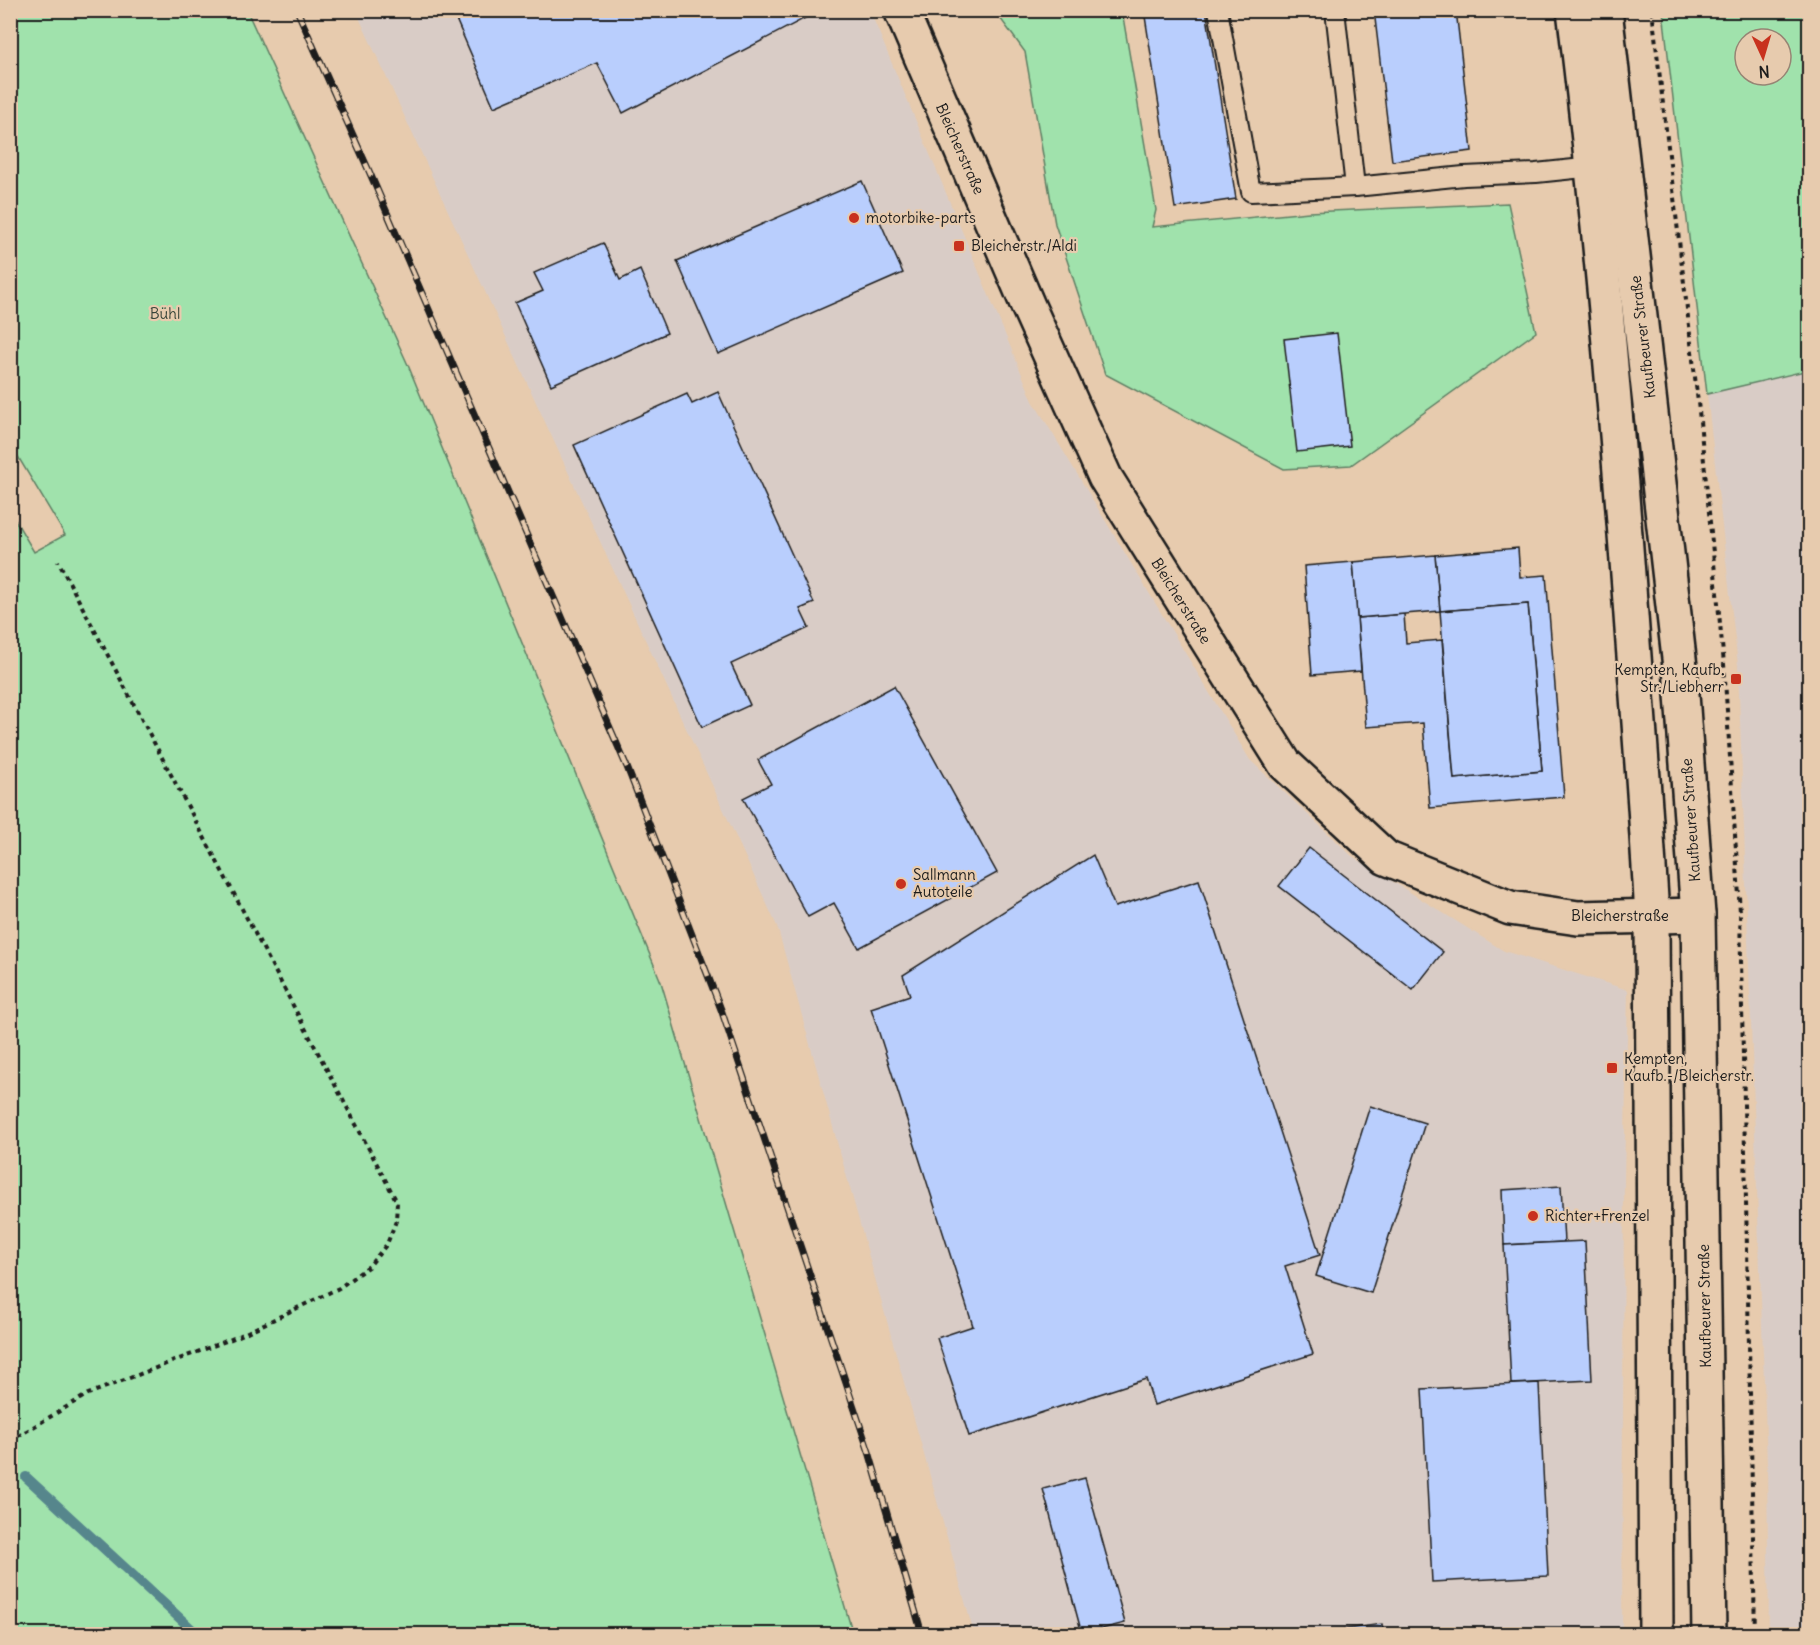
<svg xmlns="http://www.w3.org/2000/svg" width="1820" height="1645" viewBox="0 0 1820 1645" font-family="Delius,sans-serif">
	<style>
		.built { fill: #d9ccc6 }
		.green { fill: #a0e2ac; stroke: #5e7f64; stroke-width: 1.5; fill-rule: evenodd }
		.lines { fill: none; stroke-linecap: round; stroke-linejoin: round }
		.stream { stroke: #56868c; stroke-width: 10 }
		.building { fill: #b9cefd; stroke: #1c1c1c; stroke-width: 1.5 }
		.lane-casing { stroke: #1c1c1c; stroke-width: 22 }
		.street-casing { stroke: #1c1c1c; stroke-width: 38 }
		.secondary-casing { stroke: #1c1c1c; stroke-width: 38 }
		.path { stroke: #1c1c1c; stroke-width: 4; stroke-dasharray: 4.5 4.5; stroke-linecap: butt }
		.lane { stroke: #e7cbae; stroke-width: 18 }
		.street { stroke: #e7cbae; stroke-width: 33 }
		.secondary { stroke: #e7cbae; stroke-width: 33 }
		.rail-casing { stroke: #1c1c1c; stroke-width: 7 }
		.rail { stroke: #e7cbae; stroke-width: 4.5; stroke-dasharray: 14; stroke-linecap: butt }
		.poi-dot { fill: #c8321e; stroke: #e7cbae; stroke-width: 2 }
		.labels { text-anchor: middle; stroke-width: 4.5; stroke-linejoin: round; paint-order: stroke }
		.street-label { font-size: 15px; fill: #1c1c1c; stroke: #e7cbae }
		.poi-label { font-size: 15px; fill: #1c1c1c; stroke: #e7cbae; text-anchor: start }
		.park-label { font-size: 15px; fill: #364439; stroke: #e7cbae }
	</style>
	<rect width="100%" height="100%" fill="#e7cbae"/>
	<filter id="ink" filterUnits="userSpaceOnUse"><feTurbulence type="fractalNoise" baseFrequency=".0167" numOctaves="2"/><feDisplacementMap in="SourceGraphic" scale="12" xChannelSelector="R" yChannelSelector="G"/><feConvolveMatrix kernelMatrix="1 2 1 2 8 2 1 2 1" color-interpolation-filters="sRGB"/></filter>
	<g filter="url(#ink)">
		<g class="built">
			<path d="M356,11H870L1033,401L1250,760L1352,856L1504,951L1628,990L1624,1180L1622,1634H974L777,926Z"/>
			<path d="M1809,370V1634H1769L1767,1464L1738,665L1707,394Z"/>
		</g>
		<g class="green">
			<path d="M11,10L247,11L408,365L661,982L853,1634H11V513L34,552L65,535L11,445Z"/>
			<path d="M995,11H1122L1156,210L1152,227L1309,212L1508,203L1536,332L1351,465L1284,469L1105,374L1055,224L1025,52Z"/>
			<path d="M1663,11H1809V370L1707,394ZM1745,39H1781V75H1745Z"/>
		</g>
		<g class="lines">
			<path class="stream" d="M26,1477L197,1634"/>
		</g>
		<g class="building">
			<path d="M452,10H676L678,14L685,10H811L813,14L623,113L597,63L494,107Z"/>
			<path d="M1144,10H1206L1236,199L1175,208Z"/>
			<path d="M1374,10H1456L1472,151L1392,161Z"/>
			<path d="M862,181L903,273L718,354L677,261Z"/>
			<path d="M603,243L620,280L640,270L667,333L551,385L515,303L543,291L534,273Z"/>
			<path d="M1337,333L1350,446L1297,452L1284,339Z"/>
			<path d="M718,392L814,603L800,609L809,628L731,664L750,705L702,727L574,445L687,394L692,404Z"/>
			<path d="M1518,548L1520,577L1546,575L1564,797L1430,808L1423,723L1366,727L1357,618L1404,614L1406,643L1442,640L1454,779L1542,771L1528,604L1440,611L1435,555Z"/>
			<path d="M1435,555L1440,611L1357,618L1353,562Z"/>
			<path d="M1353,562L1361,671L1312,675L1304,566Z"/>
			<path d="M1528,604L1542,771L1454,779L1440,611Z"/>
			<path d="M894,686L997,873L859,948L834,903L808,917L743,798L771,784L758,760Z"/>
			<path d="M1309,848L1443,952L1413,990L1279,886Z"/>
			<path d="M1093,855L1115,907L1199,880L1320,1255L1285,1266L1313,1354L1154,1405L1146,1379L969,1436L937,1338L973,1326L871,1008L910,995L903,975Z"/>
			<path d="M1370,1106L1425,1123L1371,1293L1316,1276Z"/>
			<path d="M1561,1186L1564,1242L1504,1245L1502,1190Z"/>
			<path d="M1585,1241L1592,1380L1511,1384L1504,1245Z"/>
			<path d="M1539,1383L1548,1576L1432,1582L1422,1389Z"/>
			<path d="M1085,1478L1125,1623L1082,1634L1043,1489Z"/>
			<path d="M1382,1624L1384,1634H1310Z"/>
		</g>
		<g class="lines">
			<defs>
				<g id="lane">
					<path d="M1218,10L1251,192L1355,187"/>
					<path d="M1335,10L1355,187L1464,176L1536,173L1593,167"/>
				</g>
				<path id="street" d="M901,10L1028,306L1105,477L1285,764L1386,858L1510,908L1578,918L1698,915"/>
				<g id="secondary">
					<path d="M1574,10C1600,221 1618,432 1633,643C1640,735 1647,826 1652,917L1656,1634"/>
					<path d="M1605,10L1680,667L1698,915L1709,1634"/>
				</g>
			</defs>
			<use href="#lane" class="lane-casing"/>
			<use href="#street" class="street-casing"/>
			<use href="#secondary" class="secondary-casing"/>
			<g class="path">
				<path d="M1652,10L1699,411L1724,664L1740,912L1755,1634"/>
				<path d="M10,1441L88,1394L239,1336L339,1288L369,1266L387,1244L396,1221L397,1202L58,561"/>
			</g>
			<use href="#lane" class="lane"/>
			<use href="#street" class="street"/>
			<use href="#secondary" class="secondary"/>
			<defs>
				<path id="rail" d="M297,10L369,171L627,767L722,1012L870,1455L922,1634"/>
			</defs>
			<use href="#rail" class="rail-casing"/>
			<use href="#rail" class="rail"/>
		</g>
	</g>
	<g class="poi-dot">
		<circle cx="854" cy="218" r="6"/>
		<rect x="953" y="240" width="12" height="12" rx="3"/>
		<rect x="1730" y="673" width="12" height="12" rx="3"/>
		<circle cx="901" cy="884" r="6"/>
		<rect x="1606" y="1062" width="12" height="12" rx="3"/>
		<circle cx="1533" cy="1216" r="6"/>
	</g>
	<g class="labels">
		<g class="street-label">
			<text transform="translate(960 149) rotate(66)" y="5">Bleicherstraße</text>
			<text transform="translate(1643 337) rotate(-97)" y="5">Kaufbeurer Straße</text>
			<text transform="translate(1181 601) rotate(58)" y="5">Bleicherstraße</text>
			<text transform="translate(1691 820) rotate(-94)" y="5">Kaufbeurer Straße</text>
			<text x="1620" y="921">Bleicherstraße</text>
			<text transform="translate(1705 1306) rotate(-91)" y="5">Kaufbeurer Straße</text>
		</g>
		<g class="poi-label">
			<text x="866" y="223">motorbike-parts</text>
			<text x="971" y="251">Bleicherstr./Aldi</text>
			<text x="1724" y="675" text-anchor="end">Kempten, Kaufb.<tspan x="1724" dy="17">Str./Liebherr</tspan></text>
			<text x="913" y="880">Sallmann<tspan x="913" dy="17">Autoteile</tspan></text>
			<text x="1624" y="1064">Kempten,<tspan x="1624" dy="17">Kaufb.-/Bleicherstr.</tspan></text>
			<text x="1545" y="1221">Richter+Frenzel</text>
		</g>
		<g class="park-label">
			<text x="165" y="319">Bühl</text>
		</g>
	</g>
	<rect width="1820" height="1645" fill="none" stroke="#e7cbae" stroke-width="36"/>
	<rect x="18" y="18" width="1784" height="1609" fill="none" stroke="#1c1c1c" stroke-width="2" filter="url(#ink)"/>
	<g transform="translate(1763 57) rotate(176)"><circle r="28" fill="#e7cbae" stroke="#968574" stroke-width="1.5"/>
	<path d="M0-4.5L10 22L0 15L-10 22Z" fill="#c8321e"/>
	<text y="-9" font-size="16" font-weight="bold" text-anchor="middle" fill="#1c1c1c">N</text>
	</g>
</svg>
